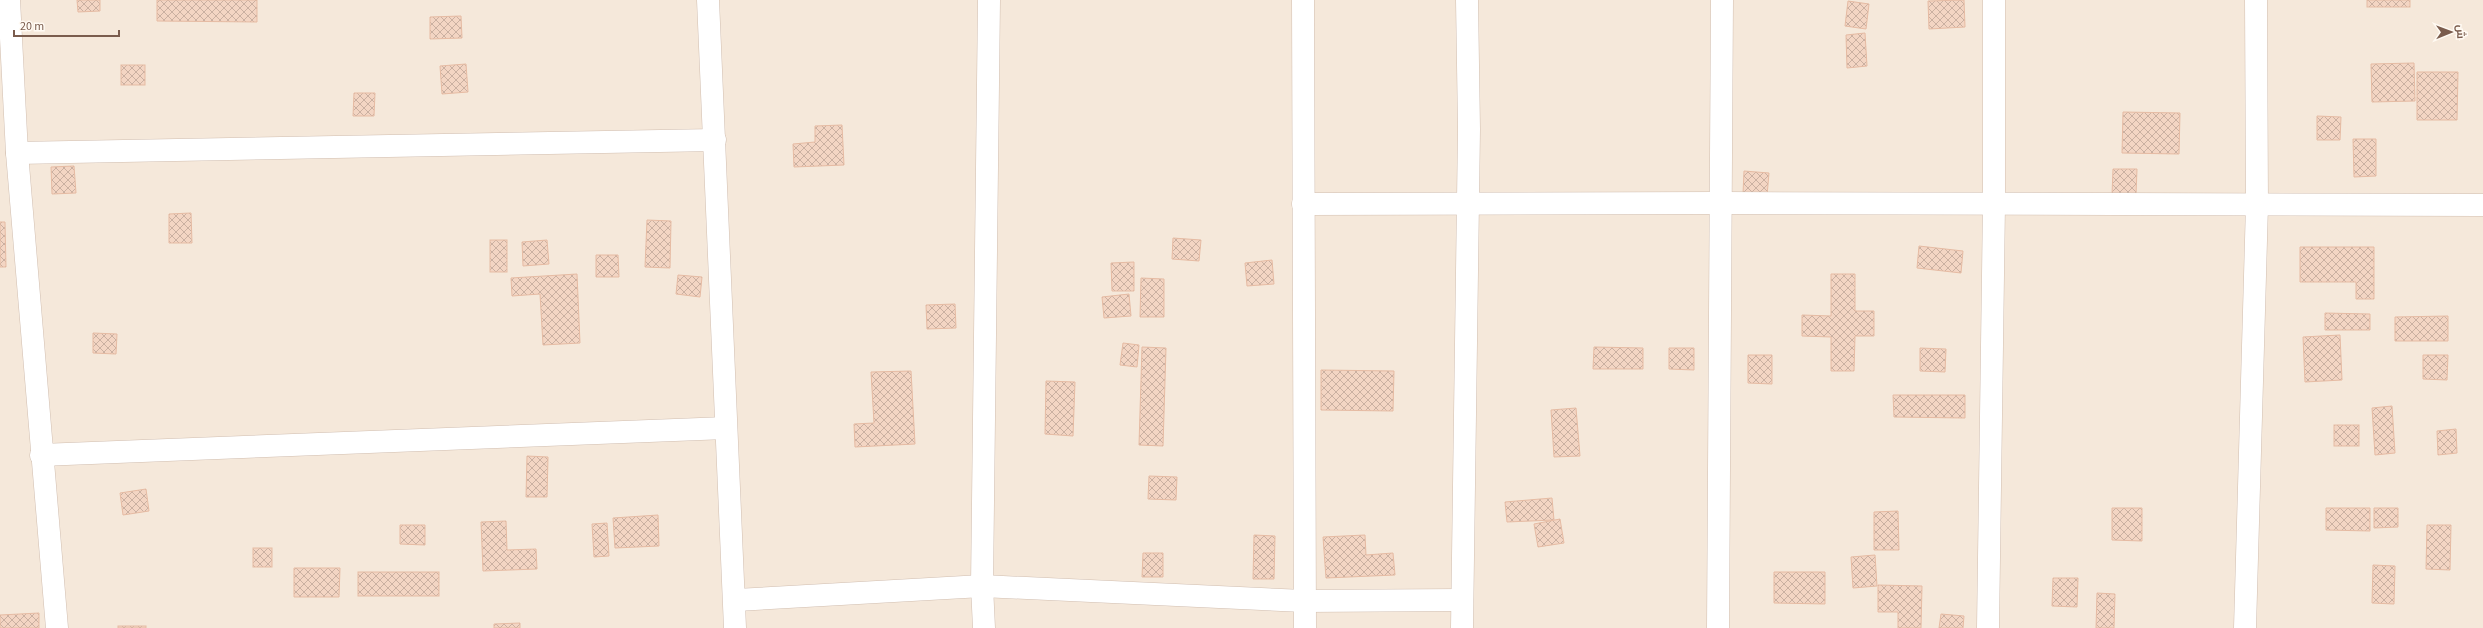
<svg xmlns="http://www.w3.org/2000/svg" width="2483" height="628" viewBox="0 0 2483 628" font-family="'Source Sans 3',Cairo,sans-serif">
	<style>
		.residential { fill: #f5e8da }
		.building { fill: url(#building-cross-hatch); stroke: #e6bba3 }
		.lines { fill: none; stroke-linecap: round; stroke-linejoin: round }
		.minor-casing { stroke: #d1beb0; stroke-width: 23 }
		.minor { stroke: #fff; stroke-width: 22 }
	</style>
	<defs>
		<pattern id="building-cross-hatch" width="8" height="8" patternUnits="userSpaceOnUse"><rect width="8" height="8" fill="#f3d5c3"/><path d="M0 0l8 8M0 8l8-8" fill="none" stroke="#cab0a1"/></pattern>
	</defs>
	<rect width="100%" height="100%" fill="#fdf6ec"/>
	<rect class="residential" x="0" y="0" width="2483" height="628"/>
	<g class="building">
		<path d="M77,0H100V11L78,12Z"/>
		<path d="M157,0H257V22L157,21Z"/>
		<path d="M1964,0L1965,27L1929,29L1928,1Z"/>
		<rect x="2367" y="0" width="43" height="7"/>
		<path d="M1848,1L1869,4L1866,29L1845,26Z"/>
		<path d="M461,16L462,38L430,39V17Z"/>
		<path d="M1865,33L1867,66L1847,68L1846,35Z"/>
		<path d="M2414,63L2415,101L2372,102L2371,64Z"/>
		<path d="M466,64L468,92L442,94L440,66Z"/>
		<rect x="121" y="65" width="24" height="20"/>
		<path d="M2417,72H2458L2457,120H2417Z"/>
		<path d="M354,93H375L374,116H353Z"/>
		<path d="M2123,112L2180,113L2179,154L2122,153Z"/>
		<path d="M2317,116L2341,117L2340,140H2317Z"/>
		<path d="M842,125L844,165L794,167L793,144L815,142V126Z"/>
		<path d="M2353,139H2376V176L2354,177Z"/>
		<path d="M74,166L76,193L52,194L51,167Z"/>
		<path d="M2113,169H2137L2136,195H2112Z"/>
		<path d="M1744,171L1769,173L1767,196L1743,194Z"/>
		<path d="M191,213L192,243H169V214Z"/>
		<path d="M647,220L671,221L670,268L645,267Z"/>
		<path d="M0,222H5L6,267H0Z"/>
		<path d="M1173,238L1201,240L1199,261L1172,259Z"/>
		<rect x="490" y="240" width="17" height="32"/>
		<path d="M547,240L549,264L523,266L522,242Z"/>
		<path d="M1919,246L1963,251L1961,273L1917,268Z"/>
		<path d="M2300,247H2374V299H2356V282H2300Z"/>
		<path d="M596,255H618L619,277H596Z"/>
		<path d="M1272,260L1274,284L1247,286L1245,263Z"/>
		<path d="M1134,262V291H1112L1111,263Z"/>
		<path d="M577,274L580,343L543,345L540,294L512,296L511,278Z"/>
		<path d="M1831,274H1855V311H1874V336H1855L1854,371H1831V337L1802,336V315L1831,316Z"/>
		<path d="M678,275L702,277L700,297L676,294Z"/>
		<path d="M1141,278L1164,279V317H1140Z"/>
		<path d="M1129,294L1131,316L1104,318L1102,297Z"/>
		<path d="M955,304L956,328L927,329L926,305Z"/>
		<path d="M2325,313L2370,314V330H2325Z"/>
		<path d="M2448,316V341H2395V317Z"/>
		<path d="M93,333L117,334L116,354L93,353Z"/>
		<path d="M2340,335L2342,380L2305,382L2303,337Z"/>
		<path d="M1123,343L1139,345L1137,367L1120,365Z"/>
		<path d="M1142,347L1166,348L1163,446L1139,445Z"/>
		<path d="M1594,347L1643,348V369H1593Z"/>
		<path d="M1669,348H1694V370L1669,369Z"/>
		<path d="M1920,348L1946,349L1945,372L1920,371Z"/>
		<path d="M1748,355H1772V384L1748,383Z"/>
		<path d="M2423,355H2448L2447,380L2423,379Z"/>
		<path d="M1321,370L1394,371L1393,411L1321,410Z"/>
		<path d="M911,371L915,444L855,447L854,424L874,423L871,372Z"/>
		<path d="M1046,381L1075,382L1073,436L1045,434Z"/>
		<path d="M1893,395H1965V418L1894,417Z"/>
		<path d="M2392,406L2395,453L2375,455L2372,408Z"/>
		<path d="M1576,408L1580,456L1554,457L1551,410Z"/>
		<rect x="2334" y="425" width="25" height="21"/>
		<path d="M2456,429L2457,453L2438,455L2437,431Z"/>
		<path d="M527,456L548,457L547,497H526Z"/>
		<path d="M1149,476L1177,477L1176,500L1148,499Z"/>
		<path d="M146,489L149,511L123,515L120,493Z"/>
		<path d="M1552,498L1554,520L1507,522L1505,502Z"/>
		<path d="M2112,508H2142V541L2112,540Z"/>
		<path d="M2326,508H2370V531L2326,530Z"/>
		<path d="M2374,508H2398V527L2374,528Z"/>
		<path d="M1898,511L1899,550H1874V512Z"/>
		<path d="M658,515L659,546L615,548L613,518Z"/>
		<path d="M1560,519L1564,543L1538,547L1534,524Z"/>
		<path d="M506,521L507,550L536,549L537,569L483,571L481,522Z"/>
		<path d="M607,523L609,556L594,557L592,524Z"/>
		<path d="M400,525H425V545L400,544Z"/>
		<path d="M2427,525H2451L2450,570L2426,569Z"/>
		<path d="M1254,535L1275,536L1274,579H1253Z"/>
		<path d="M1365,535L1366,555L1393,553L1395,575L1326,578L1323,537Z"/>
		<rect x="253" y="548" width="19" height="19"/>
		<path d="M1143,553H1163V577H1142Z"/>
		<path d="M1875,555L1877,586L1853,588L1851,557Z"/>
		<path d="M2373,565L2395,566L2394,604L2372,603Z"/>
		<path d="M294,568H340L339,597H294Z"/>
		<rect x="358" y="572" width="81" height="24"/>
		<path d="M1774,572H1825V604L1774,603Z"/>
		<path d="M2053,578H2078L2077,607L2052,606Z"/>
		<path d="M1878,585L1922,586L1921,628H1898V612H1878Z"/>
		<path d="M2097,593L2115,594L2114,628H2096Z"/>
		<path d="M39,613V628H0V615Z"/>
		<path d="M1941,614L1964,616L1963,628H1939Z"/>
		<path d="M520,623V628H494V624Z"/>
		<rect x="118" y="626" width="28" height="2"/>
	</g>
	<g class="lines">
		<defs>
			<g id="minor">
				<path d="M9,0L17,153L57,628"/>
				<path d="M708,0L735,628"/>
				<path d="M1303,0L1305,628"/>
				<path d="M17,153L715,140"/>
				<path d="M1303,204L1721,203L2483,205"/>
				<path d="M41,455L726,428"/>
				<path d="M736,600L982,586L1304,601L1462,600"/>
				<path d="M984,628L982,586L989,0"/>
				<path d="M1462,628L1469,129L1467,0"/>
				<path d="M1718,628L1722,0"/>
				<path d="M1988,628L1994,204V0"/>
				<path d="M2245,628L2257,205L2256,0"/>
			</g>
		</defs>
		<use href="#minor" class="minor-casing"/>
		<use href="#minor" class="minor"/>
	</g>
	<g transform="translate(2451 32) rotate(89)" stroke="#fffaf3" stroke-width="3" paint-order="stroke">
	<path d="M0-3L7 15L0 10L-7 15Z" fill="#7a5c4d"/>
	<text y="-6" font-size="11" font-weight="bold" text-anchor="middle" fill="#7a5c4d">ش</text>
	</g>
	<path d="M14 30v6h105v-6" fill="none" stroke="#7a5c4d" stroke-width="2"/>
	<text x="20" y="30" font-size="12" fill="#7a5c4d" stroke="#fffaf3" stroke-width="3" paint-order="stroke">20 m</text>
</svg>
